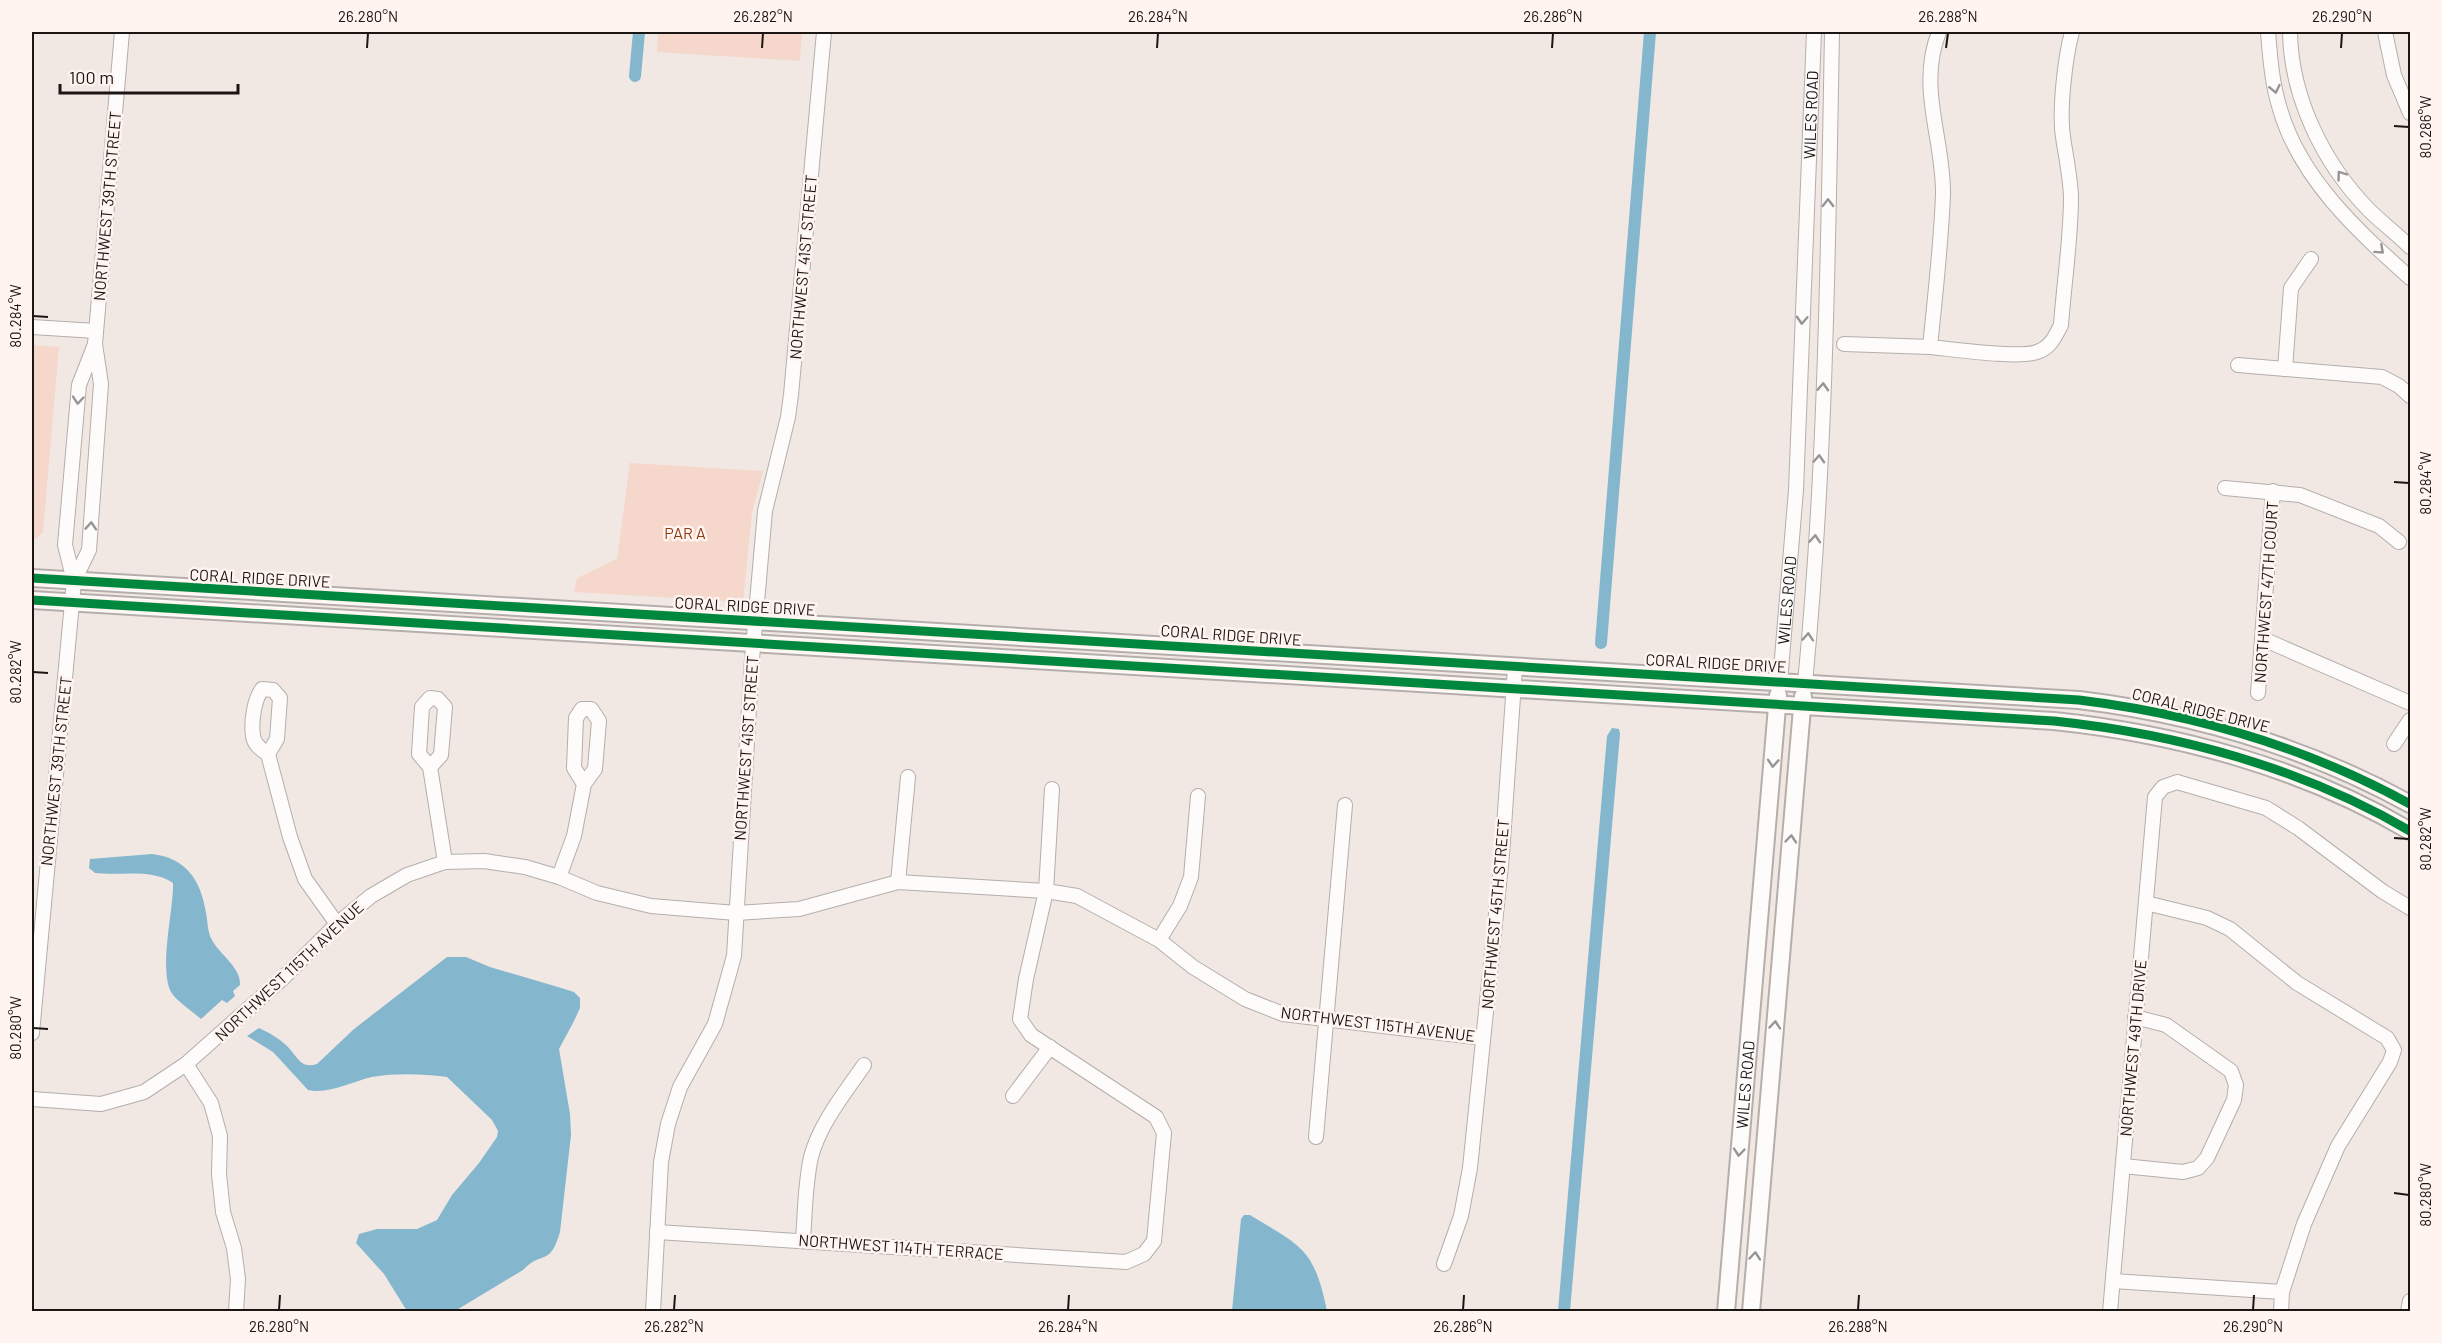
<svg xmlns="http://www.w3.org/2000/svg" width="2442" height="1343" viewBox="0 0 2442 1343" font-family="Barlow,sans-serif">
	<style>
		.green { fill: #f5d7cb }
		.water { fill: #84b7ce }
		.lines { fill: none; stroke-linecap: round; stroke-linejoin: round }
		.canal { stroke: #84b7ce; stroke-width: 12 }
		.minor-casing { stroke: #b5aeab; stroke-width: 16 }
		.major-casing { stroke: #b5aeab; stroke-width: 20 }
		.minor { stroke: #fdfcfb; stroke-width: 14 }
		.major { stroke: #fdfcfb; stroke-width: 16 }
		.cycleway-casing { stroke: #fff4f0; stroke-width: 13 }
		.cycleway { stroke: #00873e; stroke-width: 9 }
		.oneway { stroke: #989493 }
		.ticks { fill: none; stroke: #1c1613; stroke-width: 2 }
		.labels { text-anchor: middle; stroke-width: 5; stroke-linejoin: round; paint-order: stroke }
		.street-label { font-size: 16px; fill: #1c1613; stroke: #fff4f0 }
		.park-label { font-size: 16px; fill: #8d3c15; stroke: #fff4f0 }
		.neatline { fill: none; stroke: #1c1613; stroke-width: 2 }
		.ticks-label { font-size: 15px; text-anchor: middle; fill: #1c1613 }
	</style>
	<rect width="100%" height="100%" fill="#f1e8e4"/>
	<g class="green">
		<path d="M658,32H802L800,61L657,52Z"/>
		<path d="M32,345L59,347L43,532L32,542Z"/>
		<path d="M630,463L763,471L752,513L743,602L574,592L577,578L617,559Z"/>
	</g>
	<g class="water">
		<path d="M1612,728L1619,729L1620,734L1570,1311H1558L1607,736Z"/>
		<path d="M152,854C186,858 201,880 206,913C208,922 207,931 212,940C220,955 241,967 240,985L233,991L235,996L227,1003L222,1000L201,1019C192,1011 181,1004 173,995C157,975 174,909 173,883C152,868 119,876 95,873L89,868L90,859Z"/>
		<path d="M447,957H466L490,967L558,987L574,992L580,998V1008L574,1021L559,1049L570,1114L571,1135L560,1232C550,1267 542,1250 523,1270L455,1311H407L384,1274L356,1243L359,1234L377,1229H417L437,1220L452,1195L479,1163L497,1137L498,1131L492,1120L447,1077C422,1074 397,1073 372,1077C353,1081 328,1095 308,1090L273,1052L247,1036L259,1028C268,1032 280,1039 287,1046C298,1057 300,1069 317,1064L354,1029Z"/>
		<path d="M1244,1215H1250C1302,1247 1314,1248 1327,1311H1232L1241,1219Z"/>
	</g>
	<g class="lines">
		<g class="canal">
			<path d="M635,76L639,32"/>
			<path d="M1601,643L1650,32"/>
		</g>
		<defs>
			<g id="minor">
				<path d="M2268,32C2270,57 2272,84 2280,109C2300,179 2358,231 2410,278"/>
				<path d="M2290,32C2291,97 2323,163 2369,210C2382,223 2397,234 2410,247"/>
				<path d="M2385,32L2394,75L2410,113"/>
				<path d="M32,327L96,331"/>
				<path d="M1844,344L1930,347C1935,297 1941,246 1943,195C1944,139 1917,88 1939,32"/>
				<path d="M1930,347C1952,349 2019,359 2037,352C2050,348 2055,337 2061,325C2064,283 2071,239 2071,196C2070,176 2066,157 2063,137C2059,110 2065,58 2072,32"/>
				<path d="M2238,365L2382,377L2399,386L2410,396"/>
				<path d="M2285,369L2291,288L2311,259"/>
				<path d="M2225,488L2300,495L2379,526L2399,542"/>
				<path d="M74,581L89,550L101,384L95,344L122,32"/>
				<path d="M2263,639L2410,703"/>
				<path id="s1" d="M1780,682L1796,490L1814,32"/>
				<path d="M1805,683C1826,467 1828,249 1832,32"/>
				<path d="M2258,693L2273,491"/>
				<path d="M2394,744L2410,720"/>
				<path d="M268,754C262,750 254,745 253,736C251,722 254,700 262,689L273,690L280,698L277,739L268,754L290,837L305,879L337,924"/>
				<path d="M430,767L419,754L422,707L430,698L438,699L445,707L441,755L430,767L445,862"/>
				<path d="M559,877L574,836L584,784L595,769L599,721L591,709H582L576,718L574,768L584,784"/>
				<path d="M898,882L908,777"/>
				<path d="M2146,903L2207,918L2230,929L2297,983L2387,1038L2394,1050L2390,1062L2338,1146L2304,1224L2282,1292L2281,1312"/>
				<path d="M1159,940L1180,906L1191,877L1198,796"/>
				<path d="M32,1033L74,581L65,545L79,385L95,344"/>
				<path d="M186,1064L211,1103L220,1136L219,1174L223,1212L234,1248L238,1279L236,1312"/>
				<path d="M1013,1096L1050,1047"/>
				<path d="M32,1099L101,1104L144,1092L186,1064L283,978L337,924L371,896L407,875L445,862L484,861L525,867L559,877L597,893L651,906L736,913L799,909L898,882L1046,891L1077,896L1159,940L1193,967L1245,999L1283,1014L1483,1038"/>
				<path d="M1316,1137L1345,805"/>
				<path d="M2123,1166L2183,1172L2198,1168L2207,1158L2234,1100L2236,1085L2231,1071L2166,1025L2135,1017"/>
				<path d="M657,1232L1126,1262L1144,1254L1154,1241L1164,1133L1156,1117L1031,1035L1020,1019L1026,979L1046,891L1052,789"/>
				<path d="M803,1240C805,1213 805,1184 811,1157C820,1123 845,1093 864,1065"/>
				<path d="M1444,1264L1461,1216L1470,1168L1502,855L1515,668"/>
				<path d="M2113,1281L2282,1292"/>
				<path d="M653,1312L661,1162L668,1124L680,1087L715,1024L734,956L752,659L765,511L788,417L791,395L824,32"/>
				<path d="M2110,1312L2155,797L2163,787L2177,782L2266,808L2298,828L2382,891L2410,908"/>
				<path d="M2408,1312L2410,1301"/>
			</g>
			<g id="major">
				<path d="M32,578L2079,700C2194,714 2308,748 2410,804"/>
				<path d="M32,600L2054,721C2178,734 2303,768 2410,831"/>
				<path id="s2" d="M1726,1312L1778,695"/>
				<path d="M1751,1312L1803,696"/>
			</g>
		</defs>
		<use href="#minor" class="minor-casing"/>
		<use href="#major" class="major-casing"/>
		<use href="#minor" class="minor"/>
		<use href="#major" class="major"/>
		<defs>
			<g id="cycleway">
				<path d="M32,578L2079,700C2194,714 2308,748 2410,804"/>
				<path d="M32,600L2054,721C2178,734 2303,768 2410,831"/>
			</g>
		</defs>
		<use href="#cycleway" class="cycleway-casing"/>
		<use href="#cycleway" class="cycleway"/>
	</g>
	<defs><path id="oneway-chevron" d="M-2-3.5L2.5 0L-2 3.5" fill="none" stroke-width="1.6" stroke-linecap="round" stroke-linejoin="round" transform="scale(1.5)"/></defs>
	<g class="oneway">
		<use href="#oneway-chevron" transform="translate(2275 89) rotate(78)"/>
		<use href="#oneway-chevron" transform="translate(2341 175) rotate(-126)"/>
		<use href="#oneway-chevron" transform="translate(1828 203) rotate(-89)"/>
		<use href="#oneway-chevron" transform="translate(2380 250) rotate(42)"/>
		<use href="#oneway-chevron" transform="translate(1802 320) rotate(93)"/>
		<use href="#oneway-chevron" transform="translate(1823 387) rotate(-87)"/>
		<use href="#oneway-chevron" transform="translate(78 400) rotate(95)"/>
		<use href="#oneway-chevron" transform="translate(1819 459) rotate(-87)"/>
		<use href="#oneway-chevron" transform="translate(91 526) rotate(-86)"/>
		<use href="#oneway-chevron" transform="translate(1815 539) rotate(-86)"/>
		<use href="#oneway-chevron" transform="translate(1808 637) rotate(-86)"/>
		<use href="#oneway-chevron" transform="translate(1773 763) rotate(94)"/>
		<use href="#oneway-chevron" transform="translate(1791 839) rotate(-85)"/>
		<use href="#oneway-chevron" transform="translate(1775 1025) rotate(-85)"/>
		<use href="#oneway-chevron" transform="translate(1739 1152) rotate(95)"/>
		<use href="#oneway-chevron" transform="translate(1755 1256) rotate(-85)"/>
	</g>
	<path class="ticks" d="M367,48L368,33M762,48L763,33M1157,48L1158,33M1552,48L1553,33M1946,48L1948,33M2341,48L2342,33M2394,126L2409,127M33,316L48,317M2394,482L2409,483M33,672L48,673M2394,838L2409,839M33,1028L48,1029M2394,1193L2409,1195M279,1310L280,1295M674,1310L675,1295M1068,1310L1069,1295M1463,1310L1464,1295M1858,1310L1859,1295M2253,1310L2254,1295"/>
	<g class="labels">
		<g class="street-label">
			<text dy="6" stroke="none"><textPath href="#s1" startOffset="568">WILES ROAD</textPath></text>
			<text transform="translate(107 206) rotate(-85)" y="6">NORTHWEST 39TH STREET</text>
			<text transform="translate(803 267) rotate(-85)" y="6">NORTHWEST 41ST STREET</text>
			<text transform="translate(260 578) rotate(3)" y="6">CORAL RIDGE DRIVE</text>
			<text transform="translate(2266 592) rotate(-86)" y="6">NORTHWEST 47TH COURT</text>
			<text dy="6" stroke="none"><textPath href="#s1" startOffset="82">WILES ROAD</textPath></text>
			<text transform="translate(745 606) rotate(3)" y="6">CORAL RIDGE DRIVE</text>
			<text transform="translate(1231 635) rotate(4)" y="6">CORAL RIDGE DRIVE</text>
			<text transform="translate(1716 663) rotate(3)" y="6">CORAL RIDGE DRIVE</text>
			<text transform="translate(2201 710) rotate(14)" y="6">CORAL RIDGE DRIVE</text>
			<text transform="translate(746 748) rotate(-86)" y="6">NORTHWEST 41ST STREET</text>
			<text transform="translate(56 771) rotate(-84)" y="6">NORTHWEST 39TH STREET</text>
			<text transform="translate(1495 914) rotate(-85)" y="6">NORTHWEST 45TH STREET</text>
			<text transform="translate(289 971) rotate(-43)" y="6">NORTHWEST 115TH AVENUE</text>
			<text transform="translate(1378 1024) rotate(7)" y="6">NORTHWEST 115TH AVENUE</text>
			<text transform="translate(2133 1048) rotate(-85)" y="6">NORTHWEST 49TH DRIVE</text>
			<text dy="6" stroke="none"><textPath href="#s2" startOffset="228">WILES ROAD</textPath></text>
			<text transform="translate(901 1247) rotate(4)" y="6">NORTHWEST 114TH TERRACE</text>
		</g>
		<g class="park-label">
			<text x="685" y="539">PAR A</text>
		</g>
	</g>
	<rect width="2442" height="1343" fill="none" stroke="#fff4f0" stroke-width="66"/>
	<path d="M60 84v9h178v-9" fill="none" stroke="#1c1613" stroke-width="3"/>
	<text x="69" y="84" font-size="18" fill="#1c1613" stroke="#fff4f0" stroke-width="4.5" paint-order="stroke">100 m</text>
	<rect x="33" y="33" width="2376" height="1277" class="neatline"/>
	<g class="ticks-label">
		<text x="368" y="22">26.280°N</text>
		<text x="763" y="22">26.282°N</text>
		<text x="1158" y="22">26.284°N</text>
		<text x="1553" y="22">26.286°N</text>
		<text x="1948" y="22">26.288°N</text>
		<text x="2342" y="22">26.290°N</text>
		<text transform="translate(2426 127) rotate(-90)" y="5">80.286°W</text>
		<text transform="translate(16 316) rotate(-90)" y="5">80.284°W</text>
		<text transform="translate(2426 483) rotate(-90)" y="5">80.284°W</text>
		<text transform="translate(16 672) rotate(-90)" y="5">80.282°W</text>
		<text transform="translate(2426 839) rotate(-90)" y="5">80.282°W</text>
		<text transform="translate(16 1028) rotate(-90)" y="5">80.280°W</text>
		<text transform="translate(2426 1195) rotate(-90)" y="5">80.280°W</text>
		<text x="279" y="1332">26.280°N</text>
		<text x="674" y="1332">26.282°N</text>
		<text x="1068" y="1332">26.284°N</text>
		<text x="1463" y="1332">26.286°N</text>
		<text x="1858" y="1332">26.288°N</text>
		<text x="2253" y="1332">26.290°N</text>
	</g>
</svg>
